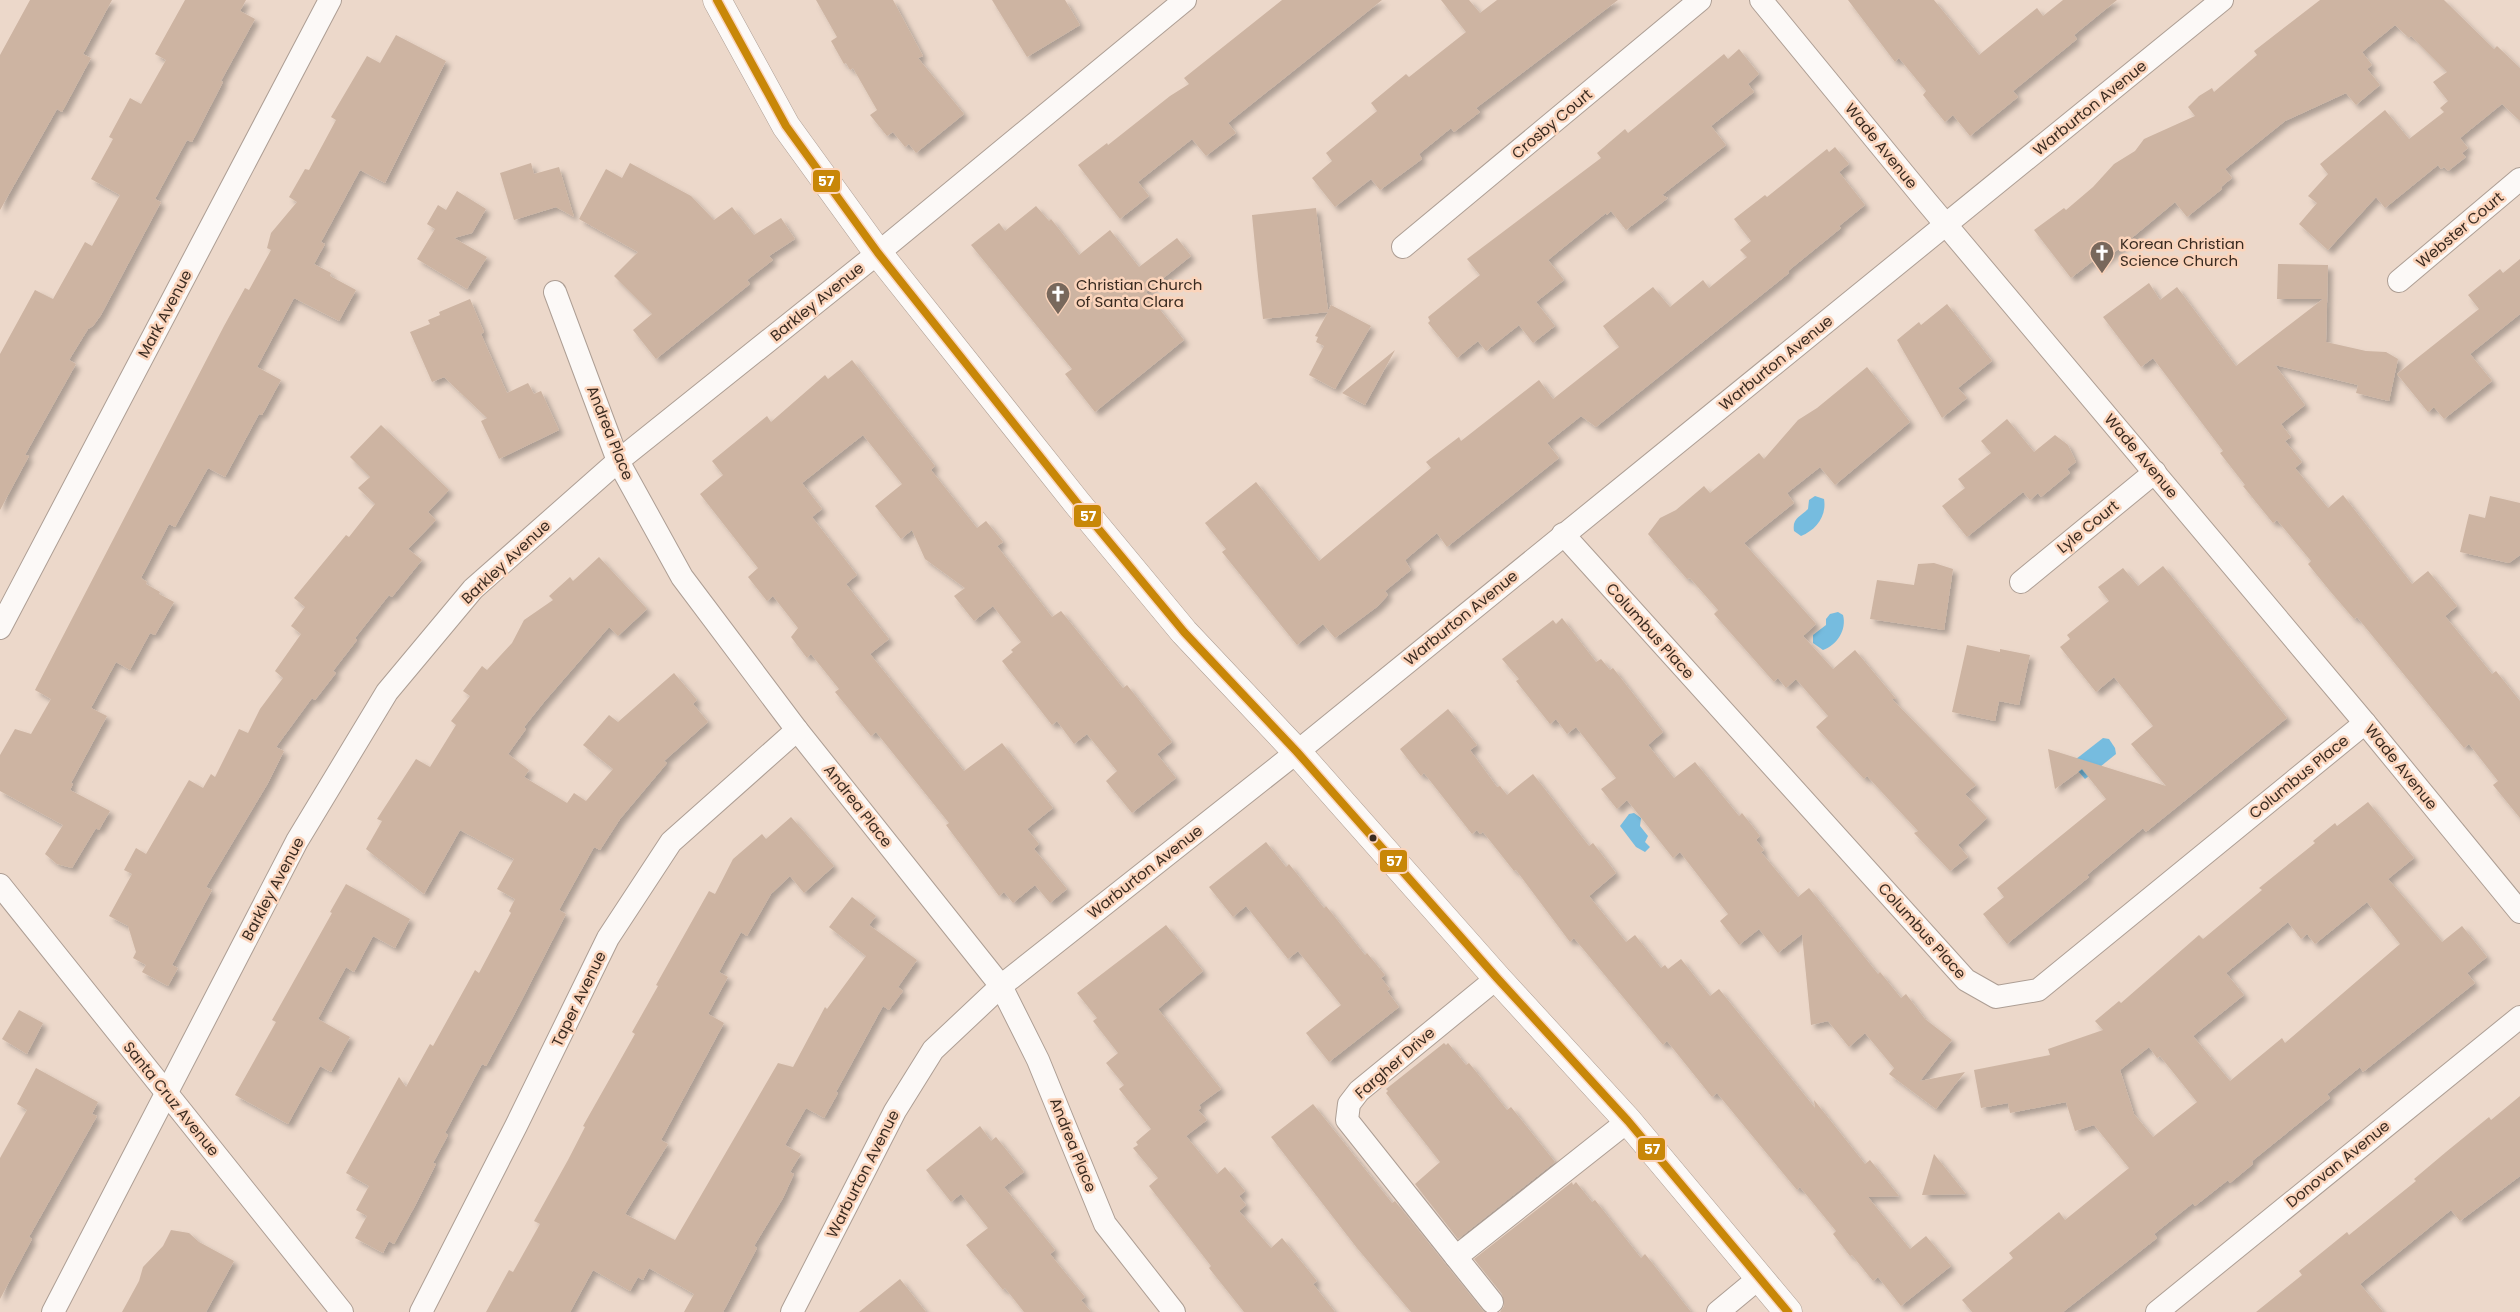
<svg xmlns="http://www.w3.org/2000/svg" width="2520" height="1312" viewBox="0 0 2520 1312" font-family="Poppins,sans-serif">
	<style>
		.water { fill: #76bcdf }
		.building { fill: #cdb4a2; fill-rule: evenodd; filter: url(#shadow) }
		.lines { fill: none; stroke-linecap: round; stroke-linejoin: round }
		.street-casing { stroke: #ad9e94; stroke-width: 24 }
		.secondary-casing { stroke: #ad9e94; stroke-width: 29 }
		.street { stroke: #fcf9f7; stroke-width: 22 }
		.secondary { stroke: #fcf9f7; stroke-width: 28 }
		.bus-1-casing { stroke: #fbd4bb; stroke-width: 11 }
		.bus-1 { stroke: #c88708; stroke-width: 8 }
		.bus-dot { fill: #3a2b21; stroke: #fbd4bb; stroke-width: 2 }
		.labels { text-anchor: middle; stroke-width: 5; stroke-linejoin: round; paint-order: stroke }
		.street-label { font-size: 15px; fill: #3a2b21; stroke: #fbd4bb }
		.poi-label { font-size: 15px; fill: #3a2b21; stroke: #fbd4bb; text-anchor: start }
		.line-badge { stroke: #fbd4bb; stroke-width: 2 }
		.badge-label { font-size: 14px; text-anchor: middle; font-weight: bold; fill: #fff }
	</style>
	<defs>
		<filter id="shadow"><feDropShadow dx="4.5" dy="4.5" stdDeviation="2.5" flood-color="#0004"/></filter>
	</defs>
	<rect width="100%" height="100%" fill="#ecd8ca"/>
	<g class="water">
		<path d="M1815,496L1824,499C1827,516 1816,530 1801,536L1794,531C1792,518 1800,517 1808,509L1809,500Z"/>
		<path d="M1838,612L1843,615C1847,630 1837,645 1823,650L1813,643V635L1826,625V619L1830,614Z"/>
		<path d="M2103,738L2109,739L2115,748L2116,754L2085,779L2071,763Z"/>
		<path d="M1634,813L1641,818L1640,826L1648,836L1645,842L1650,847L1645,852L1636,847L1620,826L1629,814Z"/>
	</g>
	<g class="building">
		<path d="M30,0H112L83,54L91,58L62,112L57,109L0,210V55Z"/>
		<path d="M185,0H246L240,11L255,19L221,81L223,82L192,142L187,140L155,199L161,202L101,315L93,326L88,329L69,360L76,364L25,455L29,456L0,510V354L35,290L53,299L85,242L92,246L120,195L91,179L113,139L109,137L130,98L141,104L166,60L155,54Z"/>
		<path d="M816,0H893L923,56L918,58L964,114L916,153L909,144L905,147L893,132L887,136L870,115L877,110L853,68L850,70L846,63L844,64L831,41L837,37Z"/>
		<path d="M992,0H1065L1080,25L1027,57Z"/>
		<path d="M1282,0H1382L1228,123L1236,133L1206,156L1192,139L1138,182L1149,196L1120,219L1078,165L1107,143L1108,145L1170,96L1189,84L1184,78Z"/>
		<path d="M1441,0H1469L1480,13L1497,0H1618L1476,108L1480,112L1454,132L1451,128L1419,154L1422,159L1380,190L1371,179L1335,207L1312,178L1332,161L1326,153L1377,111L1371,103L1406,74L1409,77L1466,32Z"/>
		<path d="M1848,0H1934L1979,55L2037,8L2043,16L2063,0H2117L2074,35L2077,39L2013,91L2018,97L1970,136L1953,115L1945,122L1923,95L1926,91L1899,58L1895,62Z"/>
		<path d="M2320,0H2444L2494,49L2497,46L2520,68V121L2502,104L2460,138L2468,148L2462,153L2466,157L2448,171L2444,167L2441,169L2438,165L2385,208L2376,197L2328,250L2299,224L2317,203L2308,196L2328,174L2320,164L2385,110L2409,139L2444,112L2440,108L2448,101L2433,82L2447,72L2411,36L2409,38L2395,25L2362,52L2372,65L2367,69L2380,85L2356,105L2346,93L2285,121L2225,169L2232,178L2221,187L2222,189L2187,217L2175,202L2098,266L2094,260L2071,278L2034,230L2064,208L2066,210L2093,187L2114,164L2135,151L2144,139L2195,116L2188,107L2199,96L2212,88L2214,92L2257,55L2254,51Z"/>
		<path d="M396,35L446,61L385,183L360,170L321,242L325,244L314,264L331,273L330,276L356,290L339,321L294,298L257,367L281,380L262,415L259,414L225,477L208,468L175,527L169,524L141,578L147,582L146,584L160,592L159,594L174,602L155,635L150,633L130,670L116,662L91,708L107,716L71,783L73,784L70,790L110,811L99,830L96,828L72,868L57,864L45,854L63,825L0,791V755L15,729L31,734L51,699L35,690L224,326L245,288L249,290L271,250L267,248L271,233L297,202L289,197L305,169L309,170L336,120L331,117L367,56L380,63Z"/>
		<path d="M1739,49L1759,74L1748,84L1754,92L1711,126L1726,145L1662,195L1668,198L1626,230L1611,211L1607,215L1606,213L1548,260L1564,280L1536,302L1555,326L1533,343L1519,325L1486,351L1478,341L1457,358L1428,323L1430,321L1428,317L1480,275L1467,259L1601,158L1597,153L1625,129L1628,133L1724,54L1728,59Z"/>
		<path d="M1835,147L1849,164L1839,172L1865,205L1839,226L1841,228L1788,271L1789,273L1596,427L1581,416L1547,443L1559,458L1447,547L1437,533L1405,560L1411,570L1385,591L1388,595L1378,606L1335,638L1323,624L1297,645L1222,552L1226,549L1205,523L1256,482L1319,561L1431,468L1426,462L1459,437L1461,441L1539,380L1553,399L1619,347L1603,326L1653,287L1670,307L1703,280L1709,288L1747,257L1740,250L1751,241L1734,219L1765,195L1767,197L1827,149L1829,152Z"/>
		<path d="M531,163L534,174L559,167L574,217L556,207L514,220L500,173Z"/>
		<path d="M630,163L691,196L714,220L732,207L754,235L781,218L795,239L769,256L773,260L747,280L750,284L656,359L633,330L652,314L614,276L638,252L579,219L606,169L622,178Z"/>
		<path d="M457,191L486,209L472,233L454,238L487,257L467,289L417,259L435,229L427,224L438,205L446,210Z"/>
		<path d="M1036,206L1049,221L1051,219L1079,255L1110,230L1139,267L1177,238L1191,256L1146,292L1184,340L1095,412L1065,374L1072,369L971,245L999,223L1005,231Z"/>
		<path d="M1316,208L1328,311L1331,305L1371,326L1335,389L1309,375L1324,346L1316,342L1318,337L1315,336L1328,312L1263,319L1258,276L1252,215Z"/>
		<path d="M2520,259V314L2470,354L2492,381L2444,419L2434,407L2428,412L2397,374L2479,309L2468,295L2500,269L2503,273Z"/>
		<path d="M2278,264L2328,265L2326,342L2366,351L2386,352L2398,359L2389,401L2356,393L2358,385L2275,365L2305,405L2281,424L2291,437L2285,441L2302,462L2295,468L2328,508L2343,495L2412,584L2428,571L2457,606L2445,616L2492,674L2496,671L2520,701V818L2493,785L2498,781L2469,744L2464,748L2357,617L2354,619L2330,591L2308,564L2311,561L2277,520L2273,523L2243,486L2245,485L2220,453L2223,451L2153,358L2141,367L2103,317L2149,283L2160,300L2177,287L2236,366L2323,299H2277Z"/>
		<path d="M470,299L484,332L481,334L507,393L528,383L534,394L541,391L559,430L499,459L481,421L487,418L444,377L432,382L410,332L430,324L428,320L440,315L439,312Z"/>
		<path d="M1947,304L1992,361L1958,388L1967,398L1942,418L1897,340L1919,322L1921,325Z"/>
		<path d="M1395,350L1365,405L1342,393Z"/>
		<path d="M852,360L935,466L931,470L977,528L986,521L1003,542L997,546L1052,617L1061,611L1123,688L1127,685L1172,742L1157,754L1176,778L1132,813L1106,781L1117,771L1087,734L1074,744L1057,721L1052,725L1002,661L1013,652L1011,650L1021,642L993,606L974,621L954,596L965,588L925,559L912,530L901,539L875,506L902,484L863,435L802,483L822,509L812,517L857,575L846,584L889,639L870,654L964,771L1002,743L1053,808L1027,829L1039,844L1034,849L1067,889L1050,903L1035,885L1013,903L1004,892L999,896L946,825L949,823L876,732L871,736L835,692L839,689L811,654L807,658L791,637L798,628L773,596L767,601L748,577L758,568L700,494L723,475L712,461L767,416L771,422L825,375L828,379Z"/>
		<path d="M1867,367L1910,422L1835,485L1820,467L1787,493L1794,503L1744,543L1816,624L1803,636L1833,669L1855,650L1896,699H1892L1976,785L1965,794L1987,818L1958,845L1968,857L1950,871L1914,833L1918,831L1867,776L1864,779L1816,727L1828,716L1796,679L1786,688L1778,678L1774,682L1714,614L1718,610L1690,578L1687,579L1648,534L1660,518L1676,510L1704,486L1710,493L1759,453L1764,459L1798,420L1817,408Z"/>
		<path d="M2007,419L2034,452L2055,435L2068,445L2076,462L2067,469L2070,473L2041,497L2038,493L2030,500L2023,492L1967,537L1942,506L1965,488L1958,479L1991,453L1981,441Z"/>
		<path d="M381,425L449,490L428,512L436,520L408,549L422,560L392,597L389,595L355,638L357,640L333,671L336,673L315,700L312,698L276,747L284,751L268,783L206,887L212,890L172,965L178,968L168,986L142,972L146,965L133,958L136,952L128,926L109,916L132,874L124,870L136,848L146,854L189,780L203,788L211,774L215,777L239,729L248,733L260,709L283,678L275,671L301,634L291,626L305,607L294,598L346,535L349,537L375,504L358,488L370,477L350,457Z"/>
		<path d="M2490,496L2520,503V555L2509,563L2460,552L2469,514L2485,518Z"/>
		<path d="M599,557L647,609L618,636L609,627L544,702L524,727L526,729L508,754L529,770L524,777L567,803L574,793L586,801L613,769L583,745L609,715L618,722L674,673L697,700L693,704L708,722L664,761L667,763L620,819L600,850L594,847L559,910L566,914L515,1013L486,1066L482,1064L445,1133L448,1135L433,1163L436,1164L416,1204L394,1244L389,1241L383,1253L355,1238L367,1216L356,1210L369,1186L346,1173L399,1077L406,1087L430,1044L433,1046L475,970L479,973L511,913L509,911L515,899L497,889L514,859L460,830L424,894L366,849L382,821L377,819L416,759L430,767L456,725L451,721L470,696L463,691L482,666L487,670L512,643L524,620L553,600L549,596L570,577L573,581Z"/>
		<path d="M1934,563L1953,569L1944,630L1870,619L1877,580L1914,585L1918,564Z"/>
		<path d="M2163,566L2287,718L2146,832L2143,828L2087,875L2089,877L2007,944L1983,914L2004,897L1997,888L2106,799L2082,769L2055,789L2048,749L2166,786L2131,744L2153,726L2114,677L2096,692L2060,647L2070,639L2067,635L2109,601L2098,587L2123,568L2138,586Z"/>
		<path d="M1562,618L1596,662L1601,659L1610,670L1613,668L1663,732L1648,745L1674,778L1695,762L1739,816L1742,813L1760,836L1756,840L1764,850L1761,852L1798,897L1809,888L1878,974L1880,972L1901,998L1906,994L1925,1019L1952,1040L1920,1081L1965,1072L1936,1109L1889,1074L1894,1068L1865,1033L1849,1047L1828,1021L1811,1025L1802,934L1778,953L1759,929L1739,945L1720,921L1728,914L1680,852L1673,858L1627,800L1617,809L1601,789L1616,778L1576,727L1567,734L1556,719L1550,724L1516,681L1519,679L1502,659L1553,620L1556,624Z"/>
		<path d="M1967,645L2000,652V649L2030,655L2019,705L1999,701L1995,721L1952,712Z"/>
		<path d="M1448,709L1477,745L1470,750L1497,787L1500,786L1507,795L1533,774L1589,846L1593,843L1616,873L1589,896L1626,942L1635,935L1661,968L1665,965L1668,969L1681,959L1710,996L1719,989L1815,1108L1814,1100L1865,1164L1870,1160L1899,1196L1868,1197L1910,1249L1926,1236L1951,1266L1901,1306L1878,1277L1873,1281L1852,1255L1850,1256L1833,1234L1836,1231L1800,1187L1797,1190L1717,1093L1712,1097L1667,1041L1663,1045L1574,938L1570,942L1516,870L1514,871L1483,832L1480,834L1477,830L1472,834L1424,773L1421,776L1400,749Z"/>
		<path d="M2368,802L2414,858L2388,879L2442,942L2462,926L2487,957L2467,973L2475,983L2363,1072L2360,1067L2327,1094L2330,1098L2252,1161L2253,1164L2230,1183L2228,1180L2195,1206L2193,1203L2154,1234L2157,1238L2063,1312H1972L1962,1300L2013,1258L2009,1253L2059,1212L2065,1220L2129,1168L2094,1125L2075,1131L2066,1102L2010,1113L2008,1103L1981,1108L1974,1070L2050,1055L2048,1049L2103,1030L2095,1021L2119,1001L2121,1003L2199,935L2203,939L2262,890L2259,888L2315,843L2313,841L2335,823L2337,826ZM2367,902L2400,944L2285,1043L2282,1038L2230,1081L2193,1036L2244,995L2226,973L2288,922L2301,939L2307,934L2315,944ZM2149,1047L2157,1058L2160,1056L2197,1102L2153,1137L2134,1114L2120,1070Z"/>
		<path d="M791,817L834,866L804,893L790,876L771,894L747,936L741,932L719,972L728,977L708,1014L724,1023L661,1140L668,1144L625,1214L675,1240L778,1063L793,1067L825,1007L827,1009L866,956L829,927L852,897L876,916L869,925L917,960L898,987L903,991L889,1010L883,1006L836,1092L838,1093L824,1118L806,1108L785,1145L801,1154L790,1172L794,1174L783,1198L754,1246L757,1248L723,1312H684L694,1294L649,1268L643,1280L638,1277L630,1291L593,1270L570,1312H486L509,1270L513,1272L540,1224L534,1221L568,1160L585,1127L583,1126L635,1034L632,1032L658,986L656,985L709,891L715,894L733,859L762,834L766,839Z"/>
		<path d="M1266,842L1286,867L1289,864L1324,908L1326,906L1365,955L1367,953L1385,975L1381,978L1390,989L1387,991L1399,1007L1329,1062L1306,1033L1341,1005L1298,951L1288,959L1246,906L1233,917L1209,887Z"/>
		<path d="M346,884L410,919L395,948L373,936L354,972L346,967L318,1019L350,1037L331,1072L320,1066L288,1124L235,1095L276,1022L272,1020L332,913L330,912Z"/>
		<path d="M1166,925L1203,971L1158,1009L1221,1089L1199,1105L1201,1108L1198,1110L1207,1120L1186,1136L1217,1174L1225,1167L1245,1191L1239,1196L1246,1205L1239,1211L1271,1248L1282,1238L1317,1281L1313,1284L1335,1312H1244L1209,1268L1211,1266L1149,1186L1158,1178L1133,1148L1138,1145L1136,1142L1151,1129L1119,1089L1124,1085L1106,1063L1118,1053L1093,1021L1097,1018L1077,993Z"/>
		<path d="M19,1010L43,1023L27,1054L2,1039Z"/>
		<path d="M1444,1043L1446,1045L1448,1043L1466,1065L1469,1063L1507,1110L1511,1107L1555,1162L1458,1239L1415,1184L1440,1162L1386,1093L1388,1091L1386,1089Z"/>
		<path d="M36,1068L98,1102L92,1114L97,1116L29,1237L32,1239L0,1299V1158L27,1110L17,1104Z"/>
		<path d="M2520,1096V1176L2460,1221L2451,1210L2360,1284L2383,1312H2256L2302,1275L2299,1271L2347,1232L2349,1235L2416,1181L2414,1179L2446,1152L2489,1117L2491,1120Z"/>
		<path d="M1313,1104L1392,1203L1395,1201L1484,1312H1411L1357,1248L1271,1137Z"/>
		<path d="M980,1126L991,1141L996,1137L1024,1172L1004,1187L1055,1250L1050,1254L1085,1297L1081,1300L1091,1312H1024L1005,1288L1003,1290L966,1245L988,1228L961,1194L951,1202L926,1170Z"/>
		<path d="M1934,1154L1966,1194L1922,1195Z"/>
		<path d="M1572,1182L1573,1185L1576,1182L1592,1202L1595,1200L1641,1258L1645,1254L1691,1312H1500L1504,1306L1502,1294L1474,1259Z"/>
		<path d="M171,1230L189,1233L199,1242L234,1261L206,1312H122L139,1281L143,1267L163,1246Z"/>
		<path d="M900,1279L926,1312H859Z"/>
	</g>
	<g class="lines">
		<defs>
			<g id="street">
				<path d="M1761,0L1926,201L2365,723L2520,912"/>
				<path d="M1403,247L1700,0"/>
				<path d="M2399,281L2520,179"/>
				<path d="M555,292L618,461L682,577L797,730L1001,986L1038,1060L1105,1224L1174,1312"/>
				<path d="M1563,534L1966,980L1996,997L2038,990L2365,723"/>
				<path d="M2021,582L2155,472"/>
				<path d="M0,628L330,0"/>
				<path d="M0,885L342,1312"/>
				<path d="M1497,978L1359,1091L1349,1104L1347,1120L1456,1257L1628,1121"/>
				<path d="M1456,1257L1492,1302"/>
				<path d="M53,1312L297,841L387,692L473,589L618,461L878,253L1185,0"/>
				<path d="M421,1312L516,1126L608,938L671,842L797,730"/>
				<path d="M792,1312L895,1111L933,1050L1001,986L1297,752L2222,0"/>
				<path d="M1718,1312L1759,1278"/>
				<path d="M2157,1312L2520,1017"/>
			</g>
			<path id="secondary" d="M717,0L786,126L878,253L1077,503L1184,632L1297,752L1497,978L1628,1121L1788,1312"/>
		</defs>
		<use href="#street" class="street-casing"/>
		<use href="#secondary" class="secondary-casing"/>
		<use href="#street" class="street"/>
		<use href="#secondary" class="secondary"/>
		<defs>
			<path id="bus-1" d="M717,0L786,126L878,253L1077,503L1184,632L1297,752L1497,978L1628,1121L1788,1312"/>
		</defs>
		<use href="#bus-1" class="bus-1-casing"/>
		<use href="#bus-1" class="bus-1"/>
	</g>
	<defs>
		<symbol id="church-pin" viewBox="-11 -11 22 30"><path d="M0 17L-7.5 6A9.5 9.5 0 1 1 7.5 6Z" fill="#78685c" stroke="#fbd4bb"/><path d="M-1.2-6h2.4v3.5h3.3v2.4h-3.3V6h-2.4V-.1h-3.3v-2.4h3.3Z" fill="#fff"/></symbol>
	</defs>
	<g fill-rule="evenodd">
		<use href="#church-pin" x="2088" y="239" width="28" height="38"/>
		<use href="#church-pin" x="1044" y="280" width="28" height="38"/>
	</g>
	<circle class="bus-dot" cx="1373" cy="838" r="4.5"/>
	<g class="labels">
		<g class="street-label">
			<text transform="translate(2090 108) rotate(-39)" y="5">Warburton Avenue</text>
			<text transform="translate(1552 124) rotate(-40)" y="5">Crosby Court</text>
			<text transform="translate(1881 146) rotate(51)" y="5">Wade Avenue</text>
			<text transform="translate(2460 230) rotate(-40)" y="5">Webster Court</text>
			<text transform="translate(817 302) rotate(-39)" y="5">Barkley Avenue</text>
			<text transform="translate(165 314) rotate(-62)" y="5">Mark Avenue</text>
			<text transform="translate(1776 363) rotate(-39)" y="5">Warburton Avenue</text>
			<text transform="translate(610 433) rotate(68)" y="5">Andrea Place</text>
			<text transform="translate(2141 456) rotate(50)" y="5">Wade Avenue</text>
			<text transform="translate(2088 527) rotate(-39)" y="5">Lyle Court</text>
			<text transform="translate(506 562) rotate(-43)" y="5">Barkley Avenue</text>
			<text transform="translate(1461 618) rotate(-39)" y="5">Warburton Avenue</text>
			<text transform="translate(1650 631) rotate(48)" y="5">Columbus Place</text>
			<text transform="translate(2401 767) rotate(51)" y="5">Wade Avenue</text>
			<text transform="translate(2299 777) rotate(-39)" y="5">Columbus Place</text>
			<text transform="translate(858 806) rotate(52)" y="5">Andrea Place</text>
			<text transform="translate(1145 872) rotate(-38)" y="5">Warburton Avenue</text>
			<text transform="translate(273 889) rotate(-62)" y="5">Barkley Avenue</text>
			<text transform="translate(1922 931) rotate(48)" y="5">Columbus Place</text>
			<text transform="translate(579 999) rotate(-64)" y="5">Taper Avenue</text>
			<text transform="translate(1395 1063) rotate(-41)" y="5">Fargher Drive</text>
			<text transform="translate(171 1099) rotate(51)" y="5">Santa Cruz Avenue</text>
			<text transform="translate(1073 1145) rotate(68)" y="5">Andrea Place</text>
			<text transform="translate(2338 1164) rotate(-39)" y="5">Donovan Avenue</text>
			<text transform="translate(863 1174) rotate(-63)" y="5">Warburton Avenue</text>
		</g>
		<g class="poi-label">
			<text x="2120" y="249">Korean Christian<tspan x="2120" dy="17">Science Church</tspan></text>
			<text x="1076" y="290">Christian Church<tspan x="1076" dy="17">of Santa Clara</tspan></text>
		</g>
	</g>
	<g class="line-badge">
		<rect x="812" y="169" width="29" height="24" rx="5" fill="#c88708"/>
		<rect x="1073" y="504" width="29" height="24" rx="5" fill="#c88708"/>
		<rect x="1379" y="849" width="29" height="24" rx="5" fill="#c88708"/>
		<rect x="1637" y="1137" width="29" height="24" rx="5" fill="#c88708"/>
	</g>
	<g class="badge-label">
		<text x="826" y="186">57</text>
		<text x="1088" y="521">57</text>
		<text x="1394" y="866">57</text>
		<text x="1652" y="1154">57</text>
	</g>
</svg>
